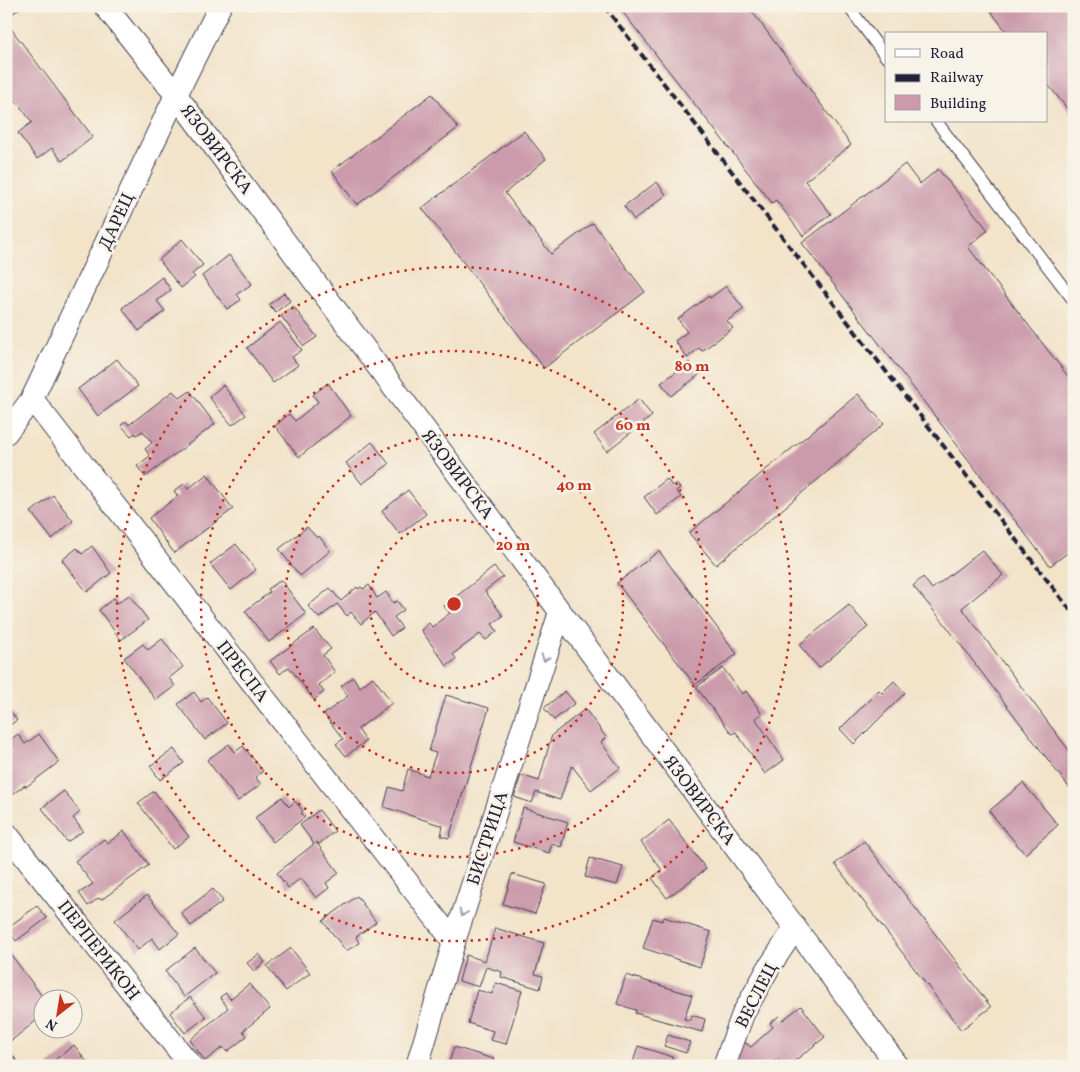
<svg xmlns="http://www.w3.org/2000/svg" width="1080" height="1072" viewBox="0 0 1080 1072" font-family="Vollkorn,serif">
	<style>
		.building { fill: #cb9bac }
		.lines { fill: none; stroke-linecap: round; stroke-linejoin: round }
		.service-casing { stroke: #413f50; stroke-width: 13 }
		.minor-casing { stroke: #413f50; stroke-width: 24 }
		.service { stroke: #fff; stroke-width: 11 }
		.minor { stroke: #fff; stroke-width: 22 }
		.rail { stroke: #22223b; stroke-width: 4; stroke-dasharray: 8 4; stroke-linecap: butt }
		.oneway { stroke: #9c9ca7 }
		.ring { fill: none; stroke: #c8321e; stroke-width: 2.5; stroke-dasharray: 2.5 5 }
		.labels { text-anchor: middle; stroke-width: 5; stroke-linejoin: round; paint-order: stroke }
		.street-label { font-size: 18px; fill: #22223b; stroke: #f7f3e8 }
		.centre { fill: #c8321e; stroke: #f7f3e8; stroke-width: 2.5 }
		.ring-label { font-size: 15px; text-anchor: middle; font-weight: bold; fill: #c8321e; stroke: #f7f3e8; stroke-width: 5; stroke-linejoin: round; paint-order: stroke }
	</style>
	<rect width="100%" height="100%" fill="#f7f3e8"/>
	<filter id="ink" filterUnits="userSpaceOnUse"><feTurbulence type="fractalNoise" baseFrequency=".02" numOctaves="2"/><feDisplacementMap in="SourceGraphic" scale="10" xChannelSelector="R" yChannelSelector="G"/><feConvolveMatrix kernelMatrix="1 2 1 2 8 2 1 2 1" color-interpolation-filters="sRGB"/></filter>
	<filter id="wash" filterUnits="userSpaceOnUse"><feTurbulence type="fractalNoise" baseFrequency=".0096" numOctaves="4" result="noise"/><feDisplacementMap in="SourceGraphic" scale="20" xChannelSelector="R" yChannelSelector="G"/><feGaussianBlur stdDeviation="1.12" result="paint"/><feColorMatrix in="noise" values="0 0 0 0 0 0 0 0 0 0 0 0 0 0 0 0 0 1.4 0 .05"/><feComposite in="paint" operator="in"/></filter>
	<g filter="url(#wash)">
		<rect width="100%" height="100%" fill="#f2e3c9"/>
		<g id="blocks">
			<g class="building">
				<path d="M6,6H23L12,14Z"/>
				<path d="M618,6H748L851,145L805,181L831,214L803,236L776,200L772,203Z"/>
				<path d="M987,6H1074V117L1046,82V34H1008Z"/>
				<path d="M6,22L93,137L62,161L52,148L37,159L18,133L32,122L6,88Z"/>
				<path d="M432,94L458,128L357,205L332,171Z"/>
				<path d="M524,131L546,159L505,193L551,254L593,223L645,292L544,368L422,208Z"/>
				<path d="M905,164L920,184L938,169L988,230L968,247L1074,384V548L1050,566L802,243Z"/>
				<path d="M657,182L666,195L634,220L624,206Z"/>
				<path d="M182,239L203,265L192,274L195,277L181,288L159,260Z"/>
				<path d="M229,255L252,284L237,294L241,300L227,309L202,276Z"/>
				<path d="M162,277L171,290L157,301L165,311L139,331L122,308Z"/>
				<path d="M726,286L744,309L727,321L733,328L702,351L699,348L687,358L675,341L687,332L678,319L709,296L710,298Z"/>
				<path d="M284,293L290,301L276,312L269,305Z"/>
				<path d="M293,306L317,337L304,346L281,316Z"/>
				<path d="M280,322L302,350L292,357L298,365L273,383L247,348Z"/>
				<path d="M117,359L138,386L98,416L78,389Z"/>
				<path d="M689,362L699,375L671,396L661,383Z"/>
				<path d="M328,383L351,416L299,457L275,426L289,414L295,421L318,402L313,395Z"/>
				<path d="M223,385L246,415L232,425L209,397Z"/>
				<path d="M173,391L180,398L190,391L215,424L145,477L137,466L150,456L145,449L152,443L143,431L136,435L135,433L131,436L121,425L126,421L129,425Z"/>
				<path d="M858,394L884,424L716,565L689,533Z"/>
				<path d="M639,399L652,416L607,451L594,434Z"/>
				<path d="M372,442L389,464L362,484L346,463Z"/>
				<path d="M207,474L233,509L174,553L149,518L178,496L174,491L184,484L188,489Z"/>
				<path d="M667,479L672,486L676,483L680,488L676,491L681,497L657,515L644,497Z"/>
				<path d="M408,490L426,514L400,534L382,511Z"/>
				<path d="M53,495L73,521L52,539L31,512Z"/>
				<path d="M307,527L317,538L319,536L330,551L300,576L279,549Z"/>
				<path d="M236,544L256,570L231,590L210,564Z"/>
				<path d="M92,546L111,573L87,592L62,560L77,548L82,554Z"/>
				<path d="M982,550L1003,575L962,608L1074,757V794L944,623L913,586L923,577L932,589Z"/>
				<path d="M659,551L737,654L695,685L617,583Z"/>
				<path d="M494,567L503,577L485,591L503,616L492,624L497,631L486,640L480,634L453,654L456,659L447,666L421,630L429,623L432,627L450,613L444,606Z"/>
				<path d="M281,580L306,614L269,642L245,611L270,592L268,589Z"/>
				<path d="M369,585L377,598L386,592L393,603L397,601L404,610L394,617L402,628L391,636L375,612L361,624L351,612L347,616L337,604L319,618L308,606L330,588L341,601L357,587L358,589L361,587L363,589Z"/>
				<path d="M129,595L148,620L121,640L99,610L114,598L118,603Z"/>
				<path d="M849,605L868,627L819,668L799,645Z"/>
				<path d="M314,629L331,649L323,655L335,672L319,685L324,692L314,700L289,667L280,674L270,661Z"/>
				<path d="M162,639L183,667L169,678L175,686L156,700L124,658L143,644L148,650Z"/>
				<path d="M723,668L742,694L746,691L762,714L755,718L784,760L765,774L736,732L732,734L696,687Z"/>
				<path d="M353,677L360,687L373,677L392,703L358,729L366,741L346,756L336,744L343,739L324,714L348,696L341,686Z"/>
				<path d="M894,681L905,693L854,744L840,729L879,690L882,693Z"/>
				<path d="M565,691L575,703L554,720L544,708Z"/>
				<path d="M194,692L201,702L207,697L227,723L205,740L178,704Z"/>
				<path d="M446,695L489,708L449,838L441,836L443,826L384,807L389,787L402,791L408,769L428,776L436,753L429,751Z"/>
				<path d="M6,706L17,720L6,728Z"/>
				<path d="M585,709L606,737L601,742L620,768L591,790L572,766L570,770L560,800L536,792L532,803L514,797L521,775L539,781L552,735Z"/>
				<path d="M18,734L25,744L39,734L59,762L26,787L25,785L6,799V758L12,754L6,747V743Z"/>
				<path d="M229,744L235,752L243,746L263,771L255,777L261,784L238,801L207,760Z"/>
				<path d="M174,749L184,763L160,780L150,766Z"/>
				<path d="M1023,783L1058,825L1025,854L989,811Z"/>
				<path d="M64,791L80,812L73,818L83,831L67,842L42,808Z"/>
				<path d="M154,791L189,837L173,849L138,803Z"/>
				<path d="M282,797L289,807L295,801L303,811L301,813L305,817L273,842L255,818Z"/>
				<path d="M523,808L568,822L561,847L552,844L549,853L513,842Z"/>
				<path d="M319,810L335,831L319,844L316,842L339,873L326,883L329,888L316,898L301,878L288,888L277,873L314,844L300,825Z"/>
				<path d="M669,820L706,869L667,898L652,878L662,870L641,842Z"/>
				<path d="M124,831L149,865L101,900L99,898L88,906L79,893L93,884L75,861L104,839L108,843Z"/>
				<path d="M864,841L991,1007L961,1030L835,864Z"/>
				<path d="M590,858L623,867L617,885L585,877Z"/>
				<path d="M512,874L546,884L535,914L503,904Z"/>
				<path d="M213,889L223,901L191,926L181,913Z"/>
				<path d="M147,895L179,934L160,949L152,938L138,950L115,920Z"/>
				<path d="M357,896L376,922L356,937L359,943L346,951L323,921Z"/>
				<path d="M37,906L47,918L16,941L7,928Z"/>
				<path d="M664,917L711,932L700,967L643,948L653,918L662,921Z"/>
				<path d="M495,928L544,943L535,974L543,976L540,989L501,977L502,972L486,967L479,987L459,981L466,955L485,961Z"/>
				<path d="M6,948L45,1000H42V1016L7,1044Z"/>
				<path d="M195,948L215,973L184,997L165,971Z"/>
				<path d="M291,948L310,973L286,991L267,966Z"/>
				<path d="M259,954L265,962L254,971L247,963Z"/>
				<path d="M626,975L692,995L684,1019L690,1020L691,1015L705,1019L702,1032L635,1013L636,1010L617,1004Z"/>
				<path d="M496,983L522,991L506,1044L490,1040L493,1031L468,1023L477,990L492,994Z"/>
				<path d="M249,984L270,1009L243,1031L247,1036L227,1052L223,1047L205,1061L190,1040L228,1008L220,997L226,993L230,999Z"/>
				<path d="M190,997L206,1017L185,1033L170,1013Z"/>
				<path d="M801,1006L825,1037L788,1066H784L777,1058L771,1066H734L743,1041L751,1047L773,1027L770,1023L779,1016L783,1020Z"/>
				<path d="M668,1035L690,1042L686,1053L664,1046Z"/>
				<path d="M74,1045L90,1066H47Z"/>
				<path d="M638,1046L673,1057L670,1066H632Z"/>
				<path d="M454,1047L494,1059L492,1066H448Z"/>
				<path d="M13,1056L20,1066H6V1061Z"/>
			</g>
		</g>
	</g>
	<g filter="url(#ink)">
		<use href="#blocks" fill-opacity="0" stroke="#413f50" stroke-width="1"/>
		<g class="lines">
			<defs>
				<g id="service">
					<path d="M848,6L886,57"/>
					<path d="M936,121L1074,301"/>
				</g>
				<g id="minor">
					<path d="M105,6L176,95L898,1066"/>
					<path d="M32,399L454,942"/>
					<path d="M6,433L32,399L176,95L220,6"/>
					<path d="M6,833L191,1066"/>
					<path d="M417,1066L454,942L560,612"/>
					<path d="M724,1066L743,1014L768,969L795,928"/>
				</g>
			</defs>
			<use href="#service" class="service-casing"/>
			<use href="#minor" class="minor-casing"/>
			<use href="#service" class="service"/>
			<use href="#minor" class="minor"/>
			<path class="rail" d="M604,6L1074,615"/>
		</g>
		<defs><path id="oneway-chevron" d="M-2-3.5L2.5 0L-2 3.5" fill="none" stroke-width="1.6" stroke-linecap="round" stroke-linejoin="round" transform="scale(1.25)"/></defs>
		<g class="oneway">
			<use href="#oneway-chevron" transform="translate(545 658) rotate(108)"/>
			<use href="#oneway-chevron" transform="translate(463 913) rotate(108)"/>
		</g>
	</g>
	<g class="ring">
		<circle cx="454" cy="604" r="84"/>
		<circle cx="454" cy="604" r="169"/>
		<circle cx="454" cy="604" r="253"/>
		<circle cx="454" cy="604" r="337"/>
	</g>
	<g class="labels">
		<g class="street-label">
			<text transform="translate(217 149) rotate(53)" y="6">ЯЗОВИРСКА</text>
			<text transform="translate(116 221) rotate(-65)" y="6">ДАРЕЦ</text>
			<text transform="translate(458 474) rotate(53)" y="6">ЯЗОВИРСКА</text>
			<text transform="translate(243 671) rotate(52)" y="6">ПРЕСПА</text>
			<text transform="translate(700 800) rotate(53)" y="6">ЯЗОВИРСКА</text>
			<text transform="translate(487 838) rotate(-72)" y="6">БИСТРИЦА</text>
			<text transform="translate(99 950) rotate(52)" y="6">ПЕРПЕРИКОН</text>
			<text transform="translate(756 995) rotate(-63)" y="6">ВЕСЛЕЦ</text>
		</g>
	</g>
	<circle cx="454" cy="604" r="8" class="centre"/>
	<g class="ring-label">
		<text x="692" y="371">80 m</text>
		<text x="633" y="430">60 m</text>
		<text x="574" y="490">40 m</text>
		<text x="513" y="550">20 m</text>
	</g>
	<rect width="1080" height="1072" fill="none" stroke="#f7f3e8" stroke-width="25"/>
	<rect x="885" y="32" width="162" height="90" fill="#f7f3e8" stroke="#a29fa3"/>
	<rect x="895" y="49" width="25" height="8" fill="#ffffff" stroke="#a29fa3"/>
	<text x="930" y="58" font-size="15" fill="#22223b">Road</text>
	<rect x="895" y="74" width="25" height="8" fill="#22223b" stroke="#a29fa3"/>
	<text x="930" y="82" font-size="15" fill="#22223b">Railway</text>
	<rect x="895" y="95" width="25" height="15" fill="#cb9bac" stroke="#a29fa3"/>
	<text x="930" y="108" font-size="15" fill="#22223b">Building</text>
	<g transform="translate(58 1014) rotate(211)"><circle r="24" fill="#f7f3e8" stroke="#a29fa3"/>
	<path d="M0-4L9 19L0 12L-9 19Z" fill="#c8321e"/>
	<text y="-8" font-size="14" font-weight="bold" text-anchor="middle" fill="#22223b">N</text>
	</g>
</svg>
